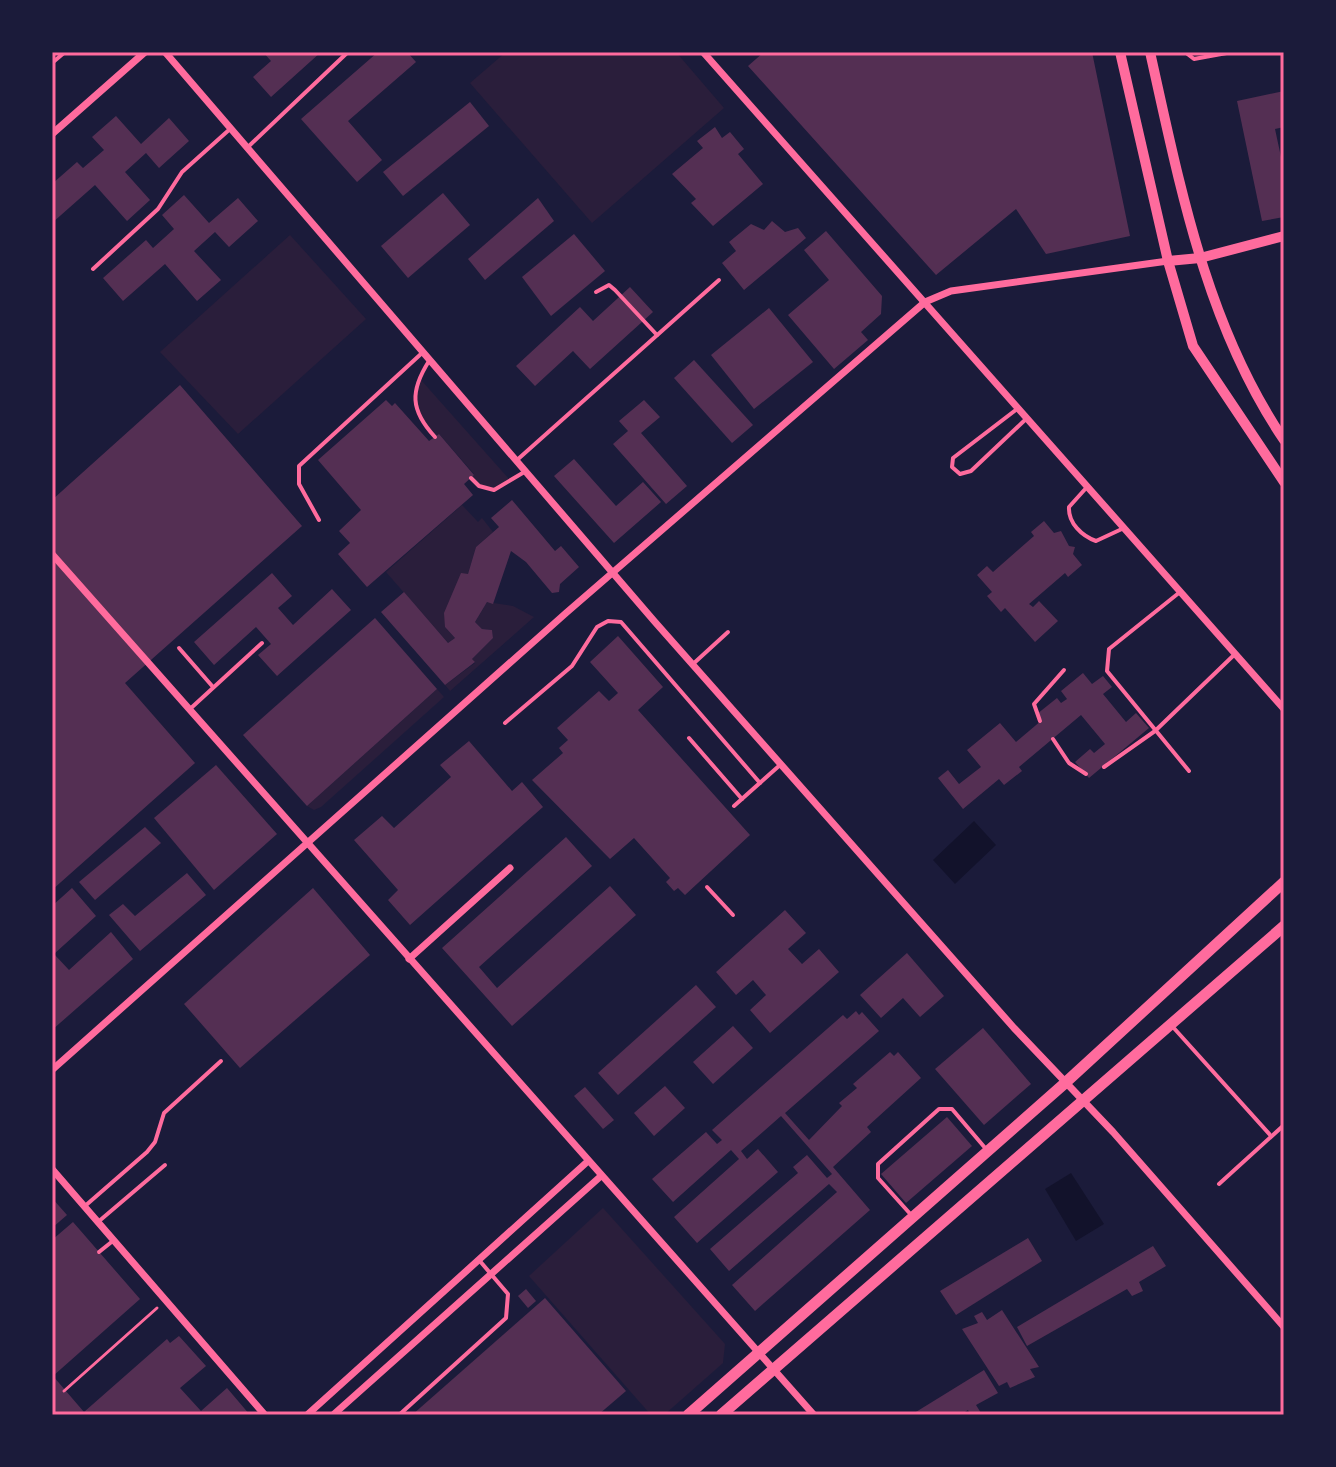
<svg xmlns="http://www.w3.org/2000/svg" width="1336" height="1467" viewBox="0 0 1336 1467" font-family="'Golos Text',sans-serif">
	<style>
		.green { fill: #2a1e3b }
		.water { fill: #12122b }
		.building { fill: #542f53 }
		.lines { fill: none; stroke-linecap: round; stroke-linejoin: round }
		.path { stroke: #ff6b9d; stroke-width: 3 }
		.service { stroke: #ff6b9d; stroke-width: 4 }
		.minor { stroke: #ff6b9d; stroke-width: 7 }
		.secondary { stroke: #ff6b9d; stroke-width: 10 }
		.primary { stroke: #ff6b9d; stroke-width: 11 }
		.neatline { fill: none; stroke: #ff6b9d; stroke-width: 3 }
	</style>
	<rect width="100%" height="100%" fill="#1b1b3a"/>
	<g class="green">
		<path d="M506,52H676L724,108L592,223L470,83Z"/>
		<path d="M290,235L366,319L238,434L160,352Z"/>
		<path d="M417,380H421L509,479L502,488L486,490L471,478L474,474L439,434L435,437L415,409Z"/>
		<path d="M462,505L478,522L482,518L493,532L476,547L468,574L445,613V627L455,638L448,643L386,572Z"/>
		<path d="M487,602L513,606L534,617L450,691L445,685L475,663L472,659L493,638L492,630L482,629L475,622Z"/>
		<path d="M437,689L444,697L321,807L314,810L307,806Z"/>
		<path d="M603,1208L725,1344L723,1363L664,1415H651L529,1276Z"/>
	</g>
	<g class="water">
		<path d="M974,821L996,845L955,884L933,860Z"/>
		<path d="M1071,1173L1104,1224L1076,1241L1045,1189Z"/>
	</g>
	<g class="building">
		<path d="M263,52H321L271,97L253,77L271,61Z"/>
		<path d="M378,52H407L416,62L348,121L382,160L357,182L301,119Z"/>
		<path d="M764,52H1092L1130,236L1046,254L1016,209L936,275L748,66Z"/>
		<path d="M1284,91V127L1275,129L1284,171V217L1262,221L1237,101Z"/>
		<path d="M470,102L489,126L403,196L383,172Z"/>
		<path d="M116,116L141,144L169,118L189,141L159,168L146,153L125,172L150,200L127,221L95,185L52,223V184L77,162L83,168L104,150L92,137Z"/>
		<path d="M715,127L722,138L730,132L744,149L738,154L763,184L713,226L691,203L696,199L672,174L703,148L697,141Z"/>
		<path d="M443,193L470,225L408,278L381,246Z"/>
		<path d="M184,195L209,223L238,198L258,221L229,247L215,232L194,251L221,280L197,301L165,264L123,301L103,278L146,240L153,248L174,229L162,215Z"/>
		<path d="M538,198L554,221L485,280L468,259Z"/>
		<path d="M772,221L785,232L798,228L806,238L744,290L722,263L736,251L729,242L751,224L764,230Z"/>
		<path d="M826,231L882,296L881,314L861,332L868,340L834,369L788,315L829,280L804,250Z"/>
		<path d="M574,234L605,271L551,316L522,277Z"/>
		<path d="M630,287L653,312L590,369L573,351L535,386L516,366L580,307L593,321Z"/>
		<path d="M769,308L813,362L754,409L711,355Z"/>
		<path d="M694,360L753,425L732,443L674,378Z"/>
		<path d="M180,385L302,526L125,683L195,763L52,890V500Z"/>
		<path d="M386,400L392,406L395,403L429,441L439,434L474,475L464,484L473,495L367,587L338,554L350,543L339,531L361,510L318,460Z"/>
		<path d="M644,400L660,417L641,433L687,486L666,504L613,444L628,431L619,421Z"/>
		<path d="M574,459L616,506L643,482L661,502L614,543L554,476Z"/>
		<path d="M512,500L555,551L561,546L579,567L560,584L559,592L552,593L526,562L511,551L493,604L487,602L475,622L482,629L492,630L493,638L472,659L475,662L445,685L381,612L404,592L448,643L455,638L445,627L444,613L461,573L468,574L476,547L499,527L491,518Z"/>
		<path d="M1044,521L1054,533L1061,531L1069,546L1075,547L1073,554L1082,565L1068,577L1065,573L1029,604L1033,607L1039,601L1058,621L1035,642L1005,608L1001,612L987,596L992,592L977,575L987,566L993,572L1034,536L1031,532Z"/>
		<path d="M272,573L292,596L278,608L293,625L332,589L351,610L277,676L258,655L271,644L256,627L214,665L194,642Z"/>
		<path d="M375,618L437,689L307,806L243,735Z"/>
		<path d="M618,636L663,687L638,710L750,835L685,895L678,888L674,891L666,882L670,878L634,838L610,859L532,780L563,753L559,748L568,740L557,728L599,691L609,701L618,693L590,662Z"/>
		<path d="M1083,673L1092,684L1103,676L1112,687L1103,694L1126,722L1136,713L1149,728L1089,778L1075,762L1090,749L1094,753L1105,744L1081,715L1019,767L1022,771L1004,785L999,779L963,809L938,778L948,770L959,784L981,767L967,750L1000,723L1016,742L1042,720L1037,714L1057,698L1061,703L1067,699L1061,691Z"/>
		<path d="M469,741L512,791L522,782L543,807L410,925L388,900L398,890L354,840L382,816L394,828L451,777L440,765Z"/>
		<path d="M216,765L277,834L214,890L154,818Z"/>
		<path d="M145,827L161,843L95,900L79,882Z"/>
		<path d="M566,837L592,866L479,967L497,988L610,886L636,915L512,1026L442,948Z"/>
		<path d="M187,873L206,895L140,951L109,915L123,904L135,916Z"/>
		<path d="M72,888L96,916L54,954L69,970L111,932L133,959L52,1030V906Z"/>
		<path d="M313,888L370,955L240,1068L184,1004Z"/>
		<path d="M785,910L806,933L788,949L802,964L819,949L839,972L770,1033L750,1010L766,995L753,980L736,995L716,972Z"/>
		<path d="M907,953L944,996L920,1017L903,998L881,1018L860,995Z"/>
		<path d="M696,985L716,1007L618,1095L598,1073Z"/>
		<path d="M856,1011L859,1015L862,1012L879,1031L785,1113L809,1140L842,1106L839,1103L857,1088L853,1084L890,1052L894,1056L898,1052L921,1078L867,1127L871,1132L833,1167L870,1210L755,1311L732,1285L837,1192L829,1184L729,1271L710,1249L798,1173L793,1167L807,1155L827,1178L832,1174L781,1116L741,1151L747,1159L758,1149L778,1172L697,1243L674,1217L739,1159L731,1150L673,1202L652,1179L706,1132L717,1144L722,1140L712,1130L843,1015L847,1019Z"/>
		<path d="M733,1026L753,1048L713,1084L693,1062Z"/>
		<path d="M983,1028L1031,1084L984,1125L935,1069Z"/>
		<path d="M665,1086L685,1108L654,1136L634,1113Z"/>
		<path d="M585,1087L614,1120L603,1129L574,1096Z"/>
		<path d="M947,1117L972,1146L906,1203L881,1174Z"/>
		<path d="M52,1198L67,1215L52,1228Z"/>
		<path d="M73,1222L140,1299L53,1376L84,1412L167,1339L170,1343L179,1336L206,1366L180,1388L201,1411L227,1388L250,1415H52V1240Z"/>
		<path d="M1028,1238L1042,1261L956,1315L940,1291Z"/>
		<path d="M1153,1246L1166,1266L1139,1282L1143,1291L1132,1296L1127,1289L1027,1346L1017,1327Z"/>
		<path d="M526,1289L536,1301L528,1308L518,1296Z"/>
		<path d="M545,1298L626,1391L598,1415H412Z"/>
		<path d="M1002,1310L1039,1367L1030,1369L1035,1377L1010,1388L1007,1382L999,1386L962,1329L978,1323L974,1316L982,1312L987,1320Z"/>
		<path d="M984,1370L998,1393L976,1405L981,1413L970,1415L968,1410L960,1415H911Z"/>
	</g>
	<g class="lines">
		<path class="path" d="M64,1391L157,1308"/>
		<g class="service">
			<path d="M1185,52L1194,59L1232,52"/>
			<path d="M52,63L65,52"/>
			<path d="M249,146L348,52"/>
			<path d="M93,269L158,209L182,172L230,129"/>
			<path d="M596,292L609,285L615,290L657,335"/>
			<path d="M429,361C410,391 410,410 435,437"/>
			<path d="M1017,409L953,458L952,467L960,474L971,471L1026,419"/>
			<path d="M517,460L719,280"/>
			<path d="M471,478L479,486L494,490L526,471"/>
			<path d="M1087,487L1069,507C1068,523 1082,536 1096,541L1124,528"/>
			<path d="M319,520L299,484V466L422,353"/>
			<path d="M1180,592L1109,649L1107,671L1189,771"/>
			<path d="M179,648L213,687"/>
			<path d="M693,664L728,632"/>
			<path d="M190,709L262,643"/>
			<path d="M1040,721L1034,704L1064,670"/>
			<path d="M505,723L572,666L597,627L608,621L621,622L760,783"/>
			<path d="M689,738L742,799"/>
			<path d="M1053,739L1069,763L1086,774"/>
			<path d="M1104,767L1155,731L1235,654"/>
			<path d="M734,806L780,765"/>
			<path d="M707,887L733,915"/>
			<path d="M1172,1026L1271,1136"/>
			<path d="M1219,1184L1284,1125"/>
			<path d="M85,1206L147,1152L155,1142L164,1113L221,1061"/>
			<path d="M913,1217L878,1178V1164L939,1109H952L986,1149"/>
			<path d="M98,1222L165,1165"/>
			<path d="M99,1252L114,1240"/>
			<path d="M399,1415L506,1318L508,1294L479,1260"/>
		</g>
		<g class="minor">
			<path d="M165,52L655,622L1014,1028L1113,1132L1284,1327"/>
			<path d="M703,52L1284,709"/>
			<path d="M52,134L145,52"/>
			<path d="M52,554L814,1415"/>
			<path d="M409,959L510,868"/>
			<path d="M52,1070L566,613L925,302L951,291L1168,261"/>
			<path d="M52,1169L265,1415"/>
			<path d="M307,1415L587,1162"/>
			<path d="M333,1415L601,1176"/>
		</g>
		<g class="secondary">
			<path d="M1120,52L1168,261L1193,346L1284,482"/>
			<path d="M1150,52C1180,186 1206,325 1284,440"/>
			<path d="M1168,261L1200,258L1284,236"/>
		</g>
		<g class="primary">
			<path d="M688,1415L1064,1084L1284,882"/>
			<path d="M721,1415L1284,926"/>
		</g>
	</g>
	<rect width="1336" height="1467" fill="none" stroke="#1b1b3a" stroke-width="108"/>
	<rect x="54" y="54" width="1228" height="1359" class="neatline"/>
</svg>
